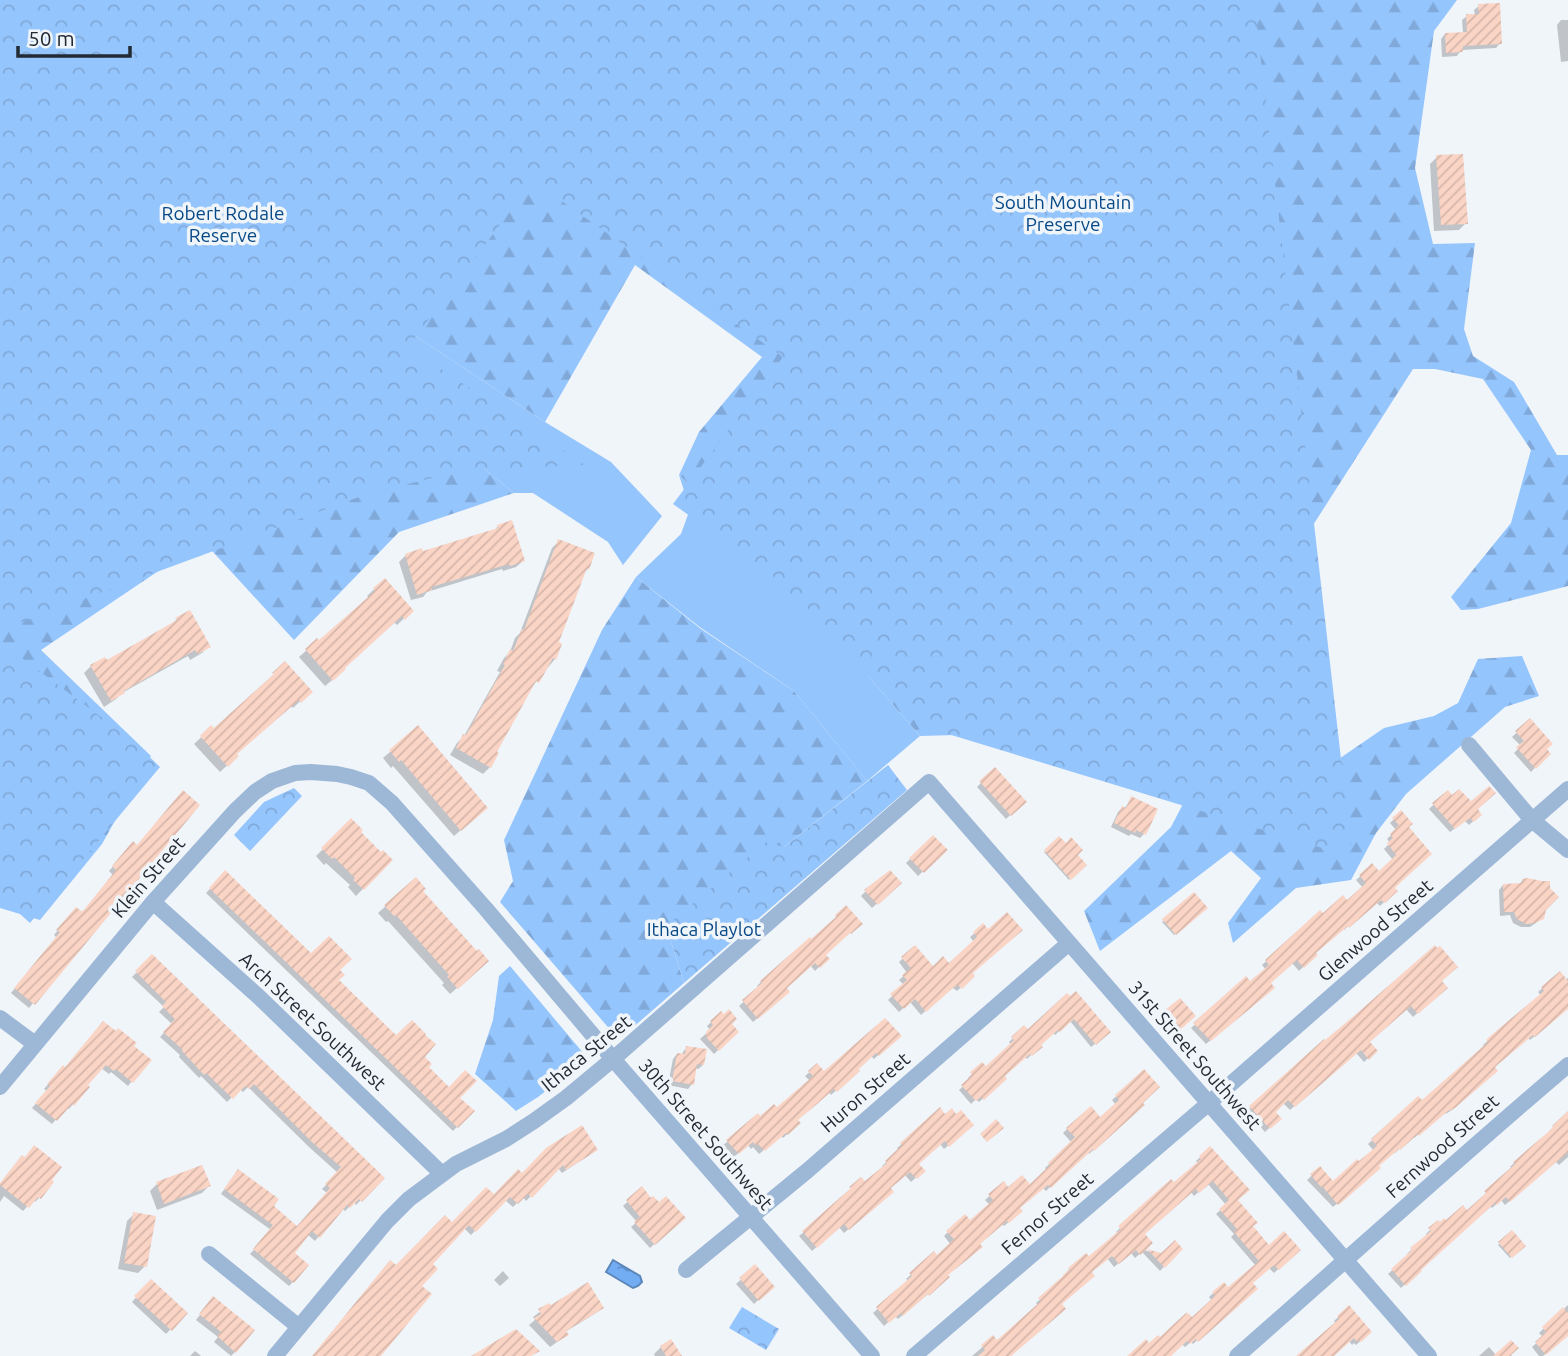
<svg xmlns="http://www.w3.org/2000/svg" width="1568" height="1356" viewBox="0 0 1568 1356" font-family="Ubuntu,sans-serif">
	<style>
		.grass { fill: #95c5fd }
		.forest { fill: url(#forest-firs) }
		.park { fill: url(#park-crowns) }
		.water { fill: url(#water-ripples); stroke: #5a86ba; stroke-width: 2 }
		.shadow { fill: #0003 }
		.building { fill: url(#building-hatch) }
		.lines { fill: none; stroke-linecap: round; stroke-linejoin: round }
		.minor { stroke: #9db7d6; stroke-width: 16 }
		.labels { text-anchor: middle; stroke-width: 7; stroke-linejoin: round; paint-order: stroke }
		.park-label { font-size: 19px; fill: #074987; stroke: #f0f5fa }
		.street-label { font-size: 19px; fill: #222a34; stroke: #f0f5fa }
	</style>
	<defs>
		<pattern id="forest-firs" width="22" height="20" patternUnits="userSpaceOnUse" patternTransform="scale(1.75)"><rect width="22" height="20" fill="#95c5fd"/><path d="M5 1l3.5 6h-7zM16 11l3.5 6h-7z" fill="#80a9d9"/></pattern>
		<pattern id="park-crowns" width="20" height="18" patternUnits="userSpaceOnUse" patternTransform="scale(1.75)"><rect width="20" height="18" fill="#95c5fd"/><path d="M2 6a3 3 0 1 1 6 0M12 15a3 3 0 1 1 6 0" fill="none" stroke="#80a9d9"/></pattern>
		<pattern id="water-ripples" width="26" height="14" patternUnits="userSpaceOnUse" patternTransform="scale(1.75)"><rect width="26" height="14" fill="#72adf3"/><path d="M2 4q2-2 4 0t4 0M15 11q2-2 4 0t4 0" fill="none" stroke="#5d8dc6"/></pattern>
		<pattern id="building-hatch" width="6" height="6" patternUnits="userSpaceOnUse" patternTransform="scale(1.75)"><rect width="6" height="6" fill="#fad4c5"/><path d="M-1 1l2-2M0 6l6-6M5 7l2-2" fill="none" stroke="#d6b6aa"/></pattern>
	</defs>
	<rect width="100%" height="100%" fill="#f0f5fa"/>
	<g class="grass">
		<path d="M241,276L387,317L545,422L611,462L662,516L623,565L608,542L533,493H514Z"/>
		<path d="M679,475L758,549L920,736L867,781L794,691L701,628L636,577L681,534L690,509Z"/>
	</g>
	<g class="forest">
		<path d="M0,0H1457L1434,31L1415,168L1433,244L1475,243L1464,329L1473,356L1514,382L1557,455H1568V586L1478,609L1461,610L1451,597L1511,523L1531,450L1483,379L1435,369H1413L1176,739L1333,763L1384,728L1434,716L1458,703L1478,659L1522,656L1539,696L1505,707L1406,794L1376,833L1351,880L1296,888L1233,943L1228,923L1261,878L1231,851L1100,951L1084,911L1171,827L1185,800L993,734L920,736L758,549L679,475L699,432L762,357L635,265L545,422L387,317Z"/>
		<path d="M241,276L514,493L399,532L294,640L203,541L41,650L151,756L102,844L40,920L0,908V396Z"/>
		<path d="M636,577L701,629L794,691L867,781L784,847L666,926L684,983L631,1029L613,1033L500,902L513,881L504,840L602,630Z"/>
		<path d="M510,966L584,1054L586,1060L538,1097L516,1111L475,1074L493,1020L499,976Z"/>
	</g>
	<g class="park">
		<path d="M0,0H1254L1351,846L1342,854L948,734L854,666L771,574L673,504L783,357L533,181L408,347L585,465L465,470L367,494L0,630Z"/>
		<path d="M0,642L131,739L160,767L30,923L0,896Z"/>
		<path d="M888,765L907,790L684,983L666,926L766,842L784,847Z"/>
		<path d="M294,788L302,796L250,851L234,835L264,802Z"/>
		<path d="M742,1307L779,1329L766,1350L729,1328Z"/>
	</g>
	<path class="water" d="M613,1260L640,1276L642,1282L638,1286L633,1288L606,1272Z"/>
	<g class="shadow">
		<path d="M1479,6L1500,43L1496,48L1461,50L1457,56L1442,57L1441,39L1445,34L1463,33L1462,20L1467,16L1475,15L1474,10Z"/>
		<path d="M1561,20H1568V61L1561,62L1557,25Z"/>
		<path d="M1437,157L1466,223L1459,230L1434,231L1430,164Z"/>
		<path d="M498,526L523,561L516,567L503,571L502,569L427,592L423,597L411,600L399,562L406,555L421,554L493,532Z"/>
		<path d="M559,541L588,569L583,573L557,643L555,659L530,689L495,753L490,767L483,774L450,755L457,743L464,736L500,672L497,671L504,658L510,652L515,638L520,633L552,548Z"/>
		<path d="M384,580L412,611L397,625L394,622L343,668L337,676L325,686L299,657L317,641L319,643L369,598L367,596Z"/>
		<path d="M177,619L209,646L202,653L190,660L188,656L122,693L116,699L104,707L84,673L91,666L106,662L170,626Z"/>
		<path d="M285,664L310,692L293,708L291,706L235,755L237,756L220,772L194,744L211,728L213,730Z"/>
		<path d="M1529,721L1545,750L1548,754L1531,772L1514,753L1521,746L1512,737Z"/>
		<path d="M418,728L479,814L454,836L393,766L391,768L383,758Z"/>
		<path d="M995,769L1025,801L1006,819L977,787Z"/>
		<path d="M1447,792L1452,797L1476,809L1480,815L1469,825L1465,821L1450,832L1429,809Z"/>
		<path d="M1132,798L1144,834L1140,838L1131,834L1129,836L1111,827L1118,812L1122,808L1124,809Z"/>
		<path d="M1400,813L1407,827L1393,888L1396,891L1380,906L1376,902L1344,930L1343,928L1314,953L1316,955L1299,971L1292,963L1269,983V992L1206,1044L1191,1028L1246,979L1250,984L1266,970L1262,965L1320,912L1323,915L1347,902L1363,888L1356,880L1372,866L1379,874L1393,860L1384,849L1390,843L1387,839L1396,830L1390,823Z"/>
		<path d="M351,821L358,832L381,855L391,860L356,896L348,887L350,885L326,863L324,865L316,856Z"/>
		<path d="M933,837L946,850L918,876L906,863Z"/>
		<path d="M1059,838L1084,865L1069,880L1044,852Z"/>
		<path d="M133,844L49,984L29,1008L11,993L57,938L54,935L72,913L81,914L113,875L109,871Z"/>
		<path d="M225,873L311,956L338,970L337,980L396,1038L422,1057L426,1067L472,1111L453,1131L206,893Z"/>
		<path d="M415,880L421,891L480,968L450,994L442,985L444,983L388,921L386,922L378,913Z"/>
		<path d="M876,881L900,883L872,908L861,896Z"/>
		<path d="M1522,881L1544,909L1543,918L1530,927H1521L1513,923L1510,915L1500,916L1499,890L1503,885H1518Z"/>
		<path d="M1194,894L1206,908L1174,935L1162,922Z"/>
		<path d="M846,908L860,924L823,955V963L815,971L810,965L785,988L784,996L753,1022L739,1006L759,988L757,986L761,982L811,941L833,922L832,921Z"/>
		<path d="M983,926L970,974L973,976L957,991L953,988L946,992L921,1015L910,1002L899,1012L888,1000L904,985L899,980L907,973L899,962L915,947L933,968L949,965L974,942L970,937Z"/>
		<path d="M152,957L382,1178L356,1205L354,1202L345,1211L342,1208L315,1241L307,1234L292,1253L293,1282L289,1286L250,1254L271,1230L221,1194L234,1175L297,1228L327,1193L322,1189L338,1173L309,1147L248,1087L243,1092L240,1089L227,1102L201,1076L199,1078L179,1057L180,1055L160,1037L172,1024L159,1012L164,1007L132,977Z"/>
		<path d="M1559,973L1565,980L1568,978V1008L1530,1040L1528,1038L1493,1067L1492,1075L1449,1112L1445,1114L1443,1113L1414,1138L1413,1137L1395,1153L1394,1152L1377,1166L1374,1172L1333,1207L1307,1180L1320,1168L1333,1183L1359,1164L1374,1151L1368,1144L1396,1118L1422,1103L1485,1047L1483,1045L1491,1038L1541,996L1538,992Z"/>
		<path d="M1439,981L1441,992L1413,1017L1406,1009L1368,1042L1376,1051L1364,1062L1356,1053L1290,1110L1283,1103L1273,1112L1279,1119L1265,1132L1246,1111L1324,1041Z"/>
		<path d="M1067,995L1105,1036L1091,1047L1070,1021L1055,1035L1053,1033L1027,1059L1025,1057L1003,1077L1005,1079L979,1102L976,1099L971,1104L959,1090L970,1080L968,1078L982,1064L986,1068L1011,1045L1009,1042L1024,1028L1028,1032Z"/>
		<path d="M1179,1000L1194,1016L1177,1031L1163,1015Z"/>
		<path d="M721,1013L737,1032L714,1054L700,1039L710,1030L707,1026Z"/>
		<path d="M116,1033L132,1081L128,1086L111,1072L109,1074L101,1068L73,1104L69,1109L67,1107L52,1124L32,1108L47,1091L44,1089L59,1072Z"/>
		<path d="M899,1036L874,1059L871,1056L856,1069L854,1075L831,1095L829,1092L796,1120L794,1128L783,1138L781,1136L759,1154L753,1147L751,1149L748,1145L734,1157L723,1145L760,1118L777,1110L810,1081L805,1076L817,1066L824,1073Z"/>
		<path d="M687,1047L703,1065L698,1069L695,1068L692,1084L688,1089L668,1085L673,1059L677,1054L682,1055L683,1052Z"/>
		<path d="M1144,1071L1141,1103L1143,1105L1089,1154L1087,1151L1046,1191L1043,1188L1018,1208L1017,1215L1004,1226L1002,1224L978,1245L946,1275L944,1281L898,1319L895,1316L884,1326L873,1313L909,1281L906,1279L934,1254L937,1257L951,1245L944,1236L948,1232L970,1223L990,1205L985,1200L1003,1184L1008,1189L1029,1186L1047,1170L1045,1168L1072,1143L1063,1133L1067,1129L1100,1119L1116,1105L1112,1100Z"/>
		<path d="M940,1110L945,1116L968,1129L944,1149L940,1144L917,1164L923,1171L911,1182L905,1175L889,1188L887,1196L844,1233L839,1227L812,1251L799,1236L884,1168L882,1166L899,1151L897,1148Z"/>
		<path d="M1565,1117L1568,1118V1157L1559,1165L1555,1161L1505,1205L1501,1200L1492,1208L1490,1206L1401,1288L1388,1274L1409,1255L1407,1254L1411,1250L1427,1236L1426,1234L1438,1222L1440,1225L1467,1212L1512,1169L1510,1167L1514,1163L1547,1135L1550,1132L1549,1131Z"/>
		<path d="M1210,1148L1251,1227L1269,1247L1299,1250L1274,1273L1269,1268L1251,1283L1255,1288L1193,1344L1191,1342L1185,1347L1182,1344L1169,1356H1130L1159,1340L1191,1319L1212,1301L1209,1297L1223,1284L1228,1290L1256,1266L1231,1237L1234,1234L1216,1214L1226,1205L1208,1184L1194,1196L1191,1192L1143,1234L1144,1250L1162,1255L1180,1249L1160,1271L1142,1252L1135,1258L1131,1253L1114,1267L1107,1258L1090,1272L1011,1356H972L993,1338L996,1342L1038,1306L1036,1303L1060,1281L1069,1269L1086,1255L1089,1258L1118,1234L1116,1232L1120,1228L1198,1164L1196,1161Z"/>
		<path d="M591,1154L562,1173L558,1168L526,1201L523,1197L513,1207L505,1200L471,1235L464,1228L430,1264L379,1356H313L396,1268L452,1224L522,1175Z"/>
		<path d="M18,1161L39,1198L35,1202L33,1200L23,1211L4,1196L0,1202V1184Z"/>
		<path d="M201,1167L209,1186L202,1193L157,1210L150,1191L157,1184Z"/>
		<path d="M642,1189L651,1200L684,1218L650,1248L631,1227L637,1222L623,1206Z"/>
		<path d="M134,1214L145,1266L138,1273L118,1269L127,1221Z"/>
		<path d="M1512,1233L1523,1246L1510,1258L1498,1245Z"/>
		<path d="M755,1267L772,1287L754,1304L736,1284Z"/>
		<path d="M503,1271L509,1278L500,1286L494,1280Z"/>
		<path d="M151,1281L186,1313L166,1334L132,1302Z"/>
		<path d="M209,1303L235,1352L231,1356L214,1342L218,1337L196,1320Z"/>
		<path d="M549,1305L602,1307L596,1313L565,1332L566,1334L560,1340L550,1347L529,1325L535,1320L533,1317Z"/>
		<path d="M1568,1305V1334L1543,1356H1539L1532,1347L1543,1337L1539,1333Z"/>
		<path d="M1348,1308L1370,1332L1356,1345L1354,1343L1352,1345L1349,1341L1332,1356H1299L1336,1324L1334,1321Z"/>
		<path d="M671,1341L680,1356H655L654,1354L661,1347Z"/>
		<path d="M1489,1347L1496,1355L1510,1354L1512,1356H1479Z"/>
		<path d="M195,1351L201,1356H190Z"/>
	</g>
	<g class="building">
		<path d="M1500,3L1502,44L1463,46V52L1446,53L1445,33L1467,32L1466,14H1479L1478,4Z"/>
		<path d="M1463,154L1468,224L1441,225L1436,155Z"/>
		<path d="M512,520L525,561L510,566L509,564L431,587L432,590L417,595L405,554L422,548L423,551L498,528L497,525Z"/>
		<path d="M558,539L595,553L589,570L587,568L559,642L562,644L556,660L553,658L539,683L536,681L497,752L499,753L491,768L456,748L463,734L466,735L505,665L503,664L510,649L513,651L522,629L524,630Z"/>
		<path d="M385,578L414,611L405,620L402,616L345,668L346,669L333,681L305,649L317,638L319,640L375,591L373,588Z"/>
		<path d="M190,610L211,647L198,654L195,650L124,691L125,693L111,701L90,665L105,657L107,660L177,620L175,618Z"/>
		<path d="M285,661L313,692L301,703L299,700L237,754L239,756L228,767L200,736L211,725L214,728L274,674L272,673Z"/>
		<path d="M1530,718L1553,744L1547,749L1551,754L1536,769L1516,747L1524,741L1515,731Z"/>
		<path d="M418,725L488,808L461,831L401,760L399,762L389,750Z"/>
		<path d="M995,767L1027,802L1011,816L979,781Z"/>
		<path d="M1489,786L1496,793L1478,809L1482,815L1474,822L1470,818L1455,829L1432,803L1448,790L1452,795L1459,789L1471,801Z"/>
		<path d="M183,790L200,805L35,1005L14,988L60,932L56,930L76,907L81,911H83L116,870L112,866L133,841L137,845Z"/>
		<path d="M1131,796L1158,809L1146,835L1136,830L1135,833L1114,823L1122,806L1126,808Z"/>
		<path d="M1401,810L1413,824L1409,827L1432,854L1402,881L1395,888L1398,891L1385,903L1381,900L1349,928L1348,926L1316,953L1318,955L1304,968L1297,960L1271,983L1275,988L1211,1041L1193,1023L1246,976L1250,981L1269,965L1265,960L1320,910L1323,913L1343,895L1347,900L1366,883L1359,875L1372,863L1379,871L1396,855L1387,843L1393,838L1390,834L1399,825L1392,818Z"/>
		<path d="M351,818L363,830L361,832L381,852L383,850L393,860L364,890L353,880L355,878L334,857L332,859L321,848Z"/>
		<path d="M933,835L948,850L924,873L909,858Z"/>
		<path d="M1059,836L1066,843L1071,837L1083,850L1078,855L1087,865L1071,880L1044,850Z"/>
		<path d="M225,870L311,953L329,936L352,959L340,970L345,975L339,980L396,1035L412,1020L426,1034L425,1035L436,1044L425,1057L432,1064L429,1067L449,1087L465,1070L477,1081L460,1098L475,1111L458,1128L209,888Z"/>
		<path d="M890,870L902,883L878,905L864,890Z"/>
		<path d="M416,877L426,889L423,891L477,951L479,949L489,961L458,989L447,977L449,975L396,915L394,916L384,905Z"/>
		<path d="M1527,878L1542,881H1550V888L1559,897L1546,910L1544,919L1535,923L1526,924L1517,919L1514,912H1504L1503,884L1522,883V879Z"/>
		<path d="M1194,892L1208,908L1176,935L1162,919Z"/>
		<path d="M846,905L863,924L851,934L850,933L826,955L830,959L820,968L815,963L787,988L790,992L758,1019L742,1000L762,983L760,981L810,937L811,939L836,917L835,915Z"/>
		<path d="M1007,912L1023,930L973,973L975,976L962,989L958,985L953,988L926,1012L915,999L904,1009L890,994L907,980L902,975L911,968L901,957L915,945L933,966L943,956L949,963L977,937L973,932L983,923L988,929Z"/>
		<path d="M1435,945L1437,948L1440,946L1458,967L1442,981L1448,988L1418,1014L1411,1006L1370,1042L1378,1051L1369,1060L1361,1050L1295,1107L1288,1100L1276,1112L1282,1119L1270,1129L1249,1106L1324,1039L1325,1040L1355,1015Z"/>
		<path d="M152,954L385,1178L362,1202L359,1199L350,1208L347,1205L320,1238L312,1231L295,1253L309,1265L294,1283L253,1249L273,1225L224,1189L238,1169L279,1199L274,1206L297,1226L330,1188L325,1184L341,1167L313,1143L254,1084L249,1089L245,1086L233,1099L206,1073L204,1075L182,1051L183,1050L163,1032L175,1019L162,1006L166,1002L135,971Z"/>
		<path d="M1560,971L1568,981V1009L1535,1037L1533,1035L1495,1067L1498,1071L1455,1108L1450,1111L1449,1110L1419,1136L1418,1134L1400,1150L1399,1149L1379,1166L1381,1168L1341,1203L1338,1205L1322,1186L1321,1187L1310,1174L1320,1166L1333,1181L1357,1159L1359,1161L1377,1146L1371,1139L1418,1096L1422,1100L1488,1042L1486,1040L1489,1037L1544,991L1541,987Z"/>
		<path d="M1076,991L1111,1032L1096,1045L1074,1019L1060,1032L1058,1030L1041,1045L1043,1047L1032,1056L1030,1054L1005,1076L1007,1079L984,1100L981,1097L976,1101L961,1085L972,1075L970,1072L982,1062L986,1066L1014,1040L1011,1037L1024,1025L1028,1029L1067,993L1070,996Z"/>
		<path d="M1180,998L1196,1016L1181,1029L1165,1010Z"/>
		<path d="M729,1009L737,1019L732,1024L739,1032L719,1051L706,1037V1032L713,1025L710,1021L721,1011L724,1014Z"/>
		<path d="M885,1018L902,1036L879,1056L876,1053L859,1069L860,1071L837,1092L834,1089L816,1105L798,1120L801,1123L788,1135L786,1133L765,1151L758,1144L756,1146L753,1142L739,1154L726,1140L758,1113L760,1116L774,1104L777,1107L813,1076L808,1071L817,1063L824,1071Z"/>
		<path d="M103,1021L116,1031L118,1028L137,1043L134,1046L152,1060L133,1083L116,1069L114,1071L106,1065L88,1085L90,1087L74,1106L72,1104L57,1121L35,1103L50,1086L47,1084L63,1065L65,1067Z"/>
		<path d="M686,1046L707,1049L704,1065L697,1064L694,1085L672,1081L677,1053L685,1054Z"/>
		<path d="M1144,1069L1160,1087L1143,1103L1145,1105L1094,1151L1093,1149L1051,1188L1048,1185L1020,1208L1023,1211L1009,1223L1007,1221L980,1244L983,1247L948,1275L950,1277L929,1296L928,1294L903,1316L901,1313L889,1323L876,1307L912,1276L909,1273L934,1251L937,1255L954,1239L946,1231L965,1214L970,1220L993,1200L988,1194L1004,1181L1008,1187L1022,1175L1030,1184L1050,1165L1048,1163L1075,1137L1066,1128L1091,1106L1100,1117L1119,1100L1115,1095Z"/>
		<path d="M940,1107L945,1114L952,1108L956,1114L961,1110L974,1125L949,1147L945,1141L919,1164L926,1171L917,1179L910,1172L891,1188L894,1192L849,1230L844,1224L817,1248L802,1231L851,1188L849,1187L861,1177L865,1181L887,1163L885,1161L902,1145L900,1143Z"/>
		<path d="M1568,1111V1152L1510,1202L1506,1197L1497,1205L1495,1203L1421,1270L1422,1271L1406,1286L1391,1269L1412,1250L1410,1248L1431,1231L1428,1228L1438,1220L1440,1222L1444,1218L1446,1220L1463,1205L1467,1210L1486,1193L1484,1191L1515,1164L1513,1162L1547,1133L1553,1127L1552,1126Z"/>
		<path d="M996,1119L1004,1128L987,1142L980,1134Z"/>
		<path d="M582,1125L598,1150L566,1170L563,1165L532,1198L528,1194L518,1204L510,1197L476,1232L469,1225L433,1264L438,1269L422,1286L432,1294L381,1356H312L390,1260L396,1265L445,1215L452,1222L486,1187L494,1194L518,1169L522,1173L546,1148Z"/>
		<path d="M34,1145L62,1167L52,1180L54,1182L41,1199L38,1197L29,1208L0,1185V1183L22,1155L25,1157Z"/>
		<path d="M1210,1146L1250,1190L1238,1200L1258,1223L1253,1226L1269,1245L1284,1231L1301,1250L1279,1270L1274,1265L1253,1283L1258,1289L1198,1342L1196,1339L1190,1344L1187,1341L1171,1356H1127L1146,1339L1149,1343L1158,1335L1160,1337L1187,1312L1186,1315L1188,1313L1192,1317L1215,1296L1212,1292L1224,1282L1228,1287L1259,1261L1234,1232L1237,1229L1219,1209L1229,1200L1213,1181L1199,1193L1196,1189L1145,1234L1153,1243L1147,1249L1161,1253L1175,1240L1183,1249L1165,1268L1147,1249L1140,1255L1136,1250L1119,1264L1112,1256L1092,1272L1095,1276L1062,1304L1066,1309L1011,1356H978L985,1350L981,1345L993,1335L997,1340L1023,1317L1041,1301L1038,1298L1063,1276V1275L1070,1269L1068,1268L1086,1253L1089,1256L1121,1229L1118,1226L1171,1179L1174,1182L1201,1159L1199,1156Z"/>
		<path d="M202,1165L211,1186L164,1204L156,1182Z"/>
		<path d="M642,1186L651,1198L653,1196L659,1202L666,1196L686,1218L655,1245L634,1222L640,1217L626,1200Z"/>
		<path d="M133,1212L156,1216L147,1267L124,1263Z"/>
		<path d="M1512,1230L1526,1246L1512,1258L1498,1242Z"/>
		<path d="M755,1264L775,1287L759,1301L739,1278Z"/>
		<path d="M151,1279L188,1313L172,1331L134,1296Z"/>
		<path d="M588,1282L604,1308L566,1331L569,1335L557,1342L534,1318L541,1314L538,1309L549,1303L551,1305Z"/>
		<path d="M213,1296L255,1330L236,1353L217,1336L221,1332L199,1314Z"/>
		<path d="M1349,1305L1372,1332L1361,1342L1359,1340L1357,1342L1354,1338L1334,1356H1296L1339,1319L1337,1316Z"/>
		<path d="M1563,1307L1568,1313V1336L1546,1355L1535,1342L1546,1332L1542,1327Z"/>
		<path d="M516,1329L540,1351L531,1356H471Z"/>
		<path d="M671,1339L682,1356H666L660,1346Z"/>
		<path d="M1511,1340L1519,1348L1510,1356H1493Z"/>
	</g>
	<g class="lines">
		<g class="minor">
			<path d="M1469,745L1532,820L1568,850"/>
			<path d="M153,902L259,997L442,1174"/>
			<path d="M0,1018L35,1044"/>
			<path d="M0,1087L153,902L235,811L255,792L272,781L295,773L311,772L337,774L351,777L369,783L392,803L486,909L613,1059L872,1356"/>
			<path d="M209,1254L299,1327"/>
			<path d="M686,1270L807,1171L1069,943"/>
			<path d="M275,1356L387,1221L409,1199L456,1164L506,1139L534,1121L566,1098L613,1059L929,782L1429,1356"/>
			<path d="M914,1356L1209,1103L1568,789"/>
			<path d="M1237,1356C1348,1259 1456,1160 1568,1065"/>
		</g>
	</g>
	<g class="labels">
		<g class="park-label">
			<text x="1063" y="209">South Mountain<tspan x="1063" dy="22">Preserve</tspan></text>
			<text x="223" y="220">Robert Rodale<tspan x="223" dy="22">Reserve</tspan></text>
			<text x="704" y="936">Ithaca Playlot</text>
		</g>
		<g class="street-label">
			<text transform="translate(148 877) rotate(-49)" y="7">Klein Street</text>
			<text transform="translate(1375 930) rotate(-41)" y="7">Glenwood Street</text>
			<text transform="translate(313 1021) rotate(43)" y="7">Arch Street Southwest</text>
			<text transform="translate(586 1053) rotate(-39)" y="7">Ithaca Street</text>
			<text transform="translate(1195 1055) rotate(49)" y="7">31st Street Southwest</text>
			<text transform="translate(865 1092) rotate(-41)" y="7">Huron Street</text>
			<text transform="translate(706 1134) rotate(49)" y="7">30th Street Southwest</text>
			<text transform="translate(1442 1146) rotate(-42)" y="7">Fernwood Street</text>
			<text transform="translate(1047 1213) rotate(-41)" y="7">Fernor Street</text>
		</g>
	</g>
	<path d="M18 46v10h112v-10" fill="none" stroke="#222a34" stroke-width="3.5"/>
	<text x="28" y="46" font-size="21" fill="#222a34" stroke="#f0f5fa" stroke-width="5" paint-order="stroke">50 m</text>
</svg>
